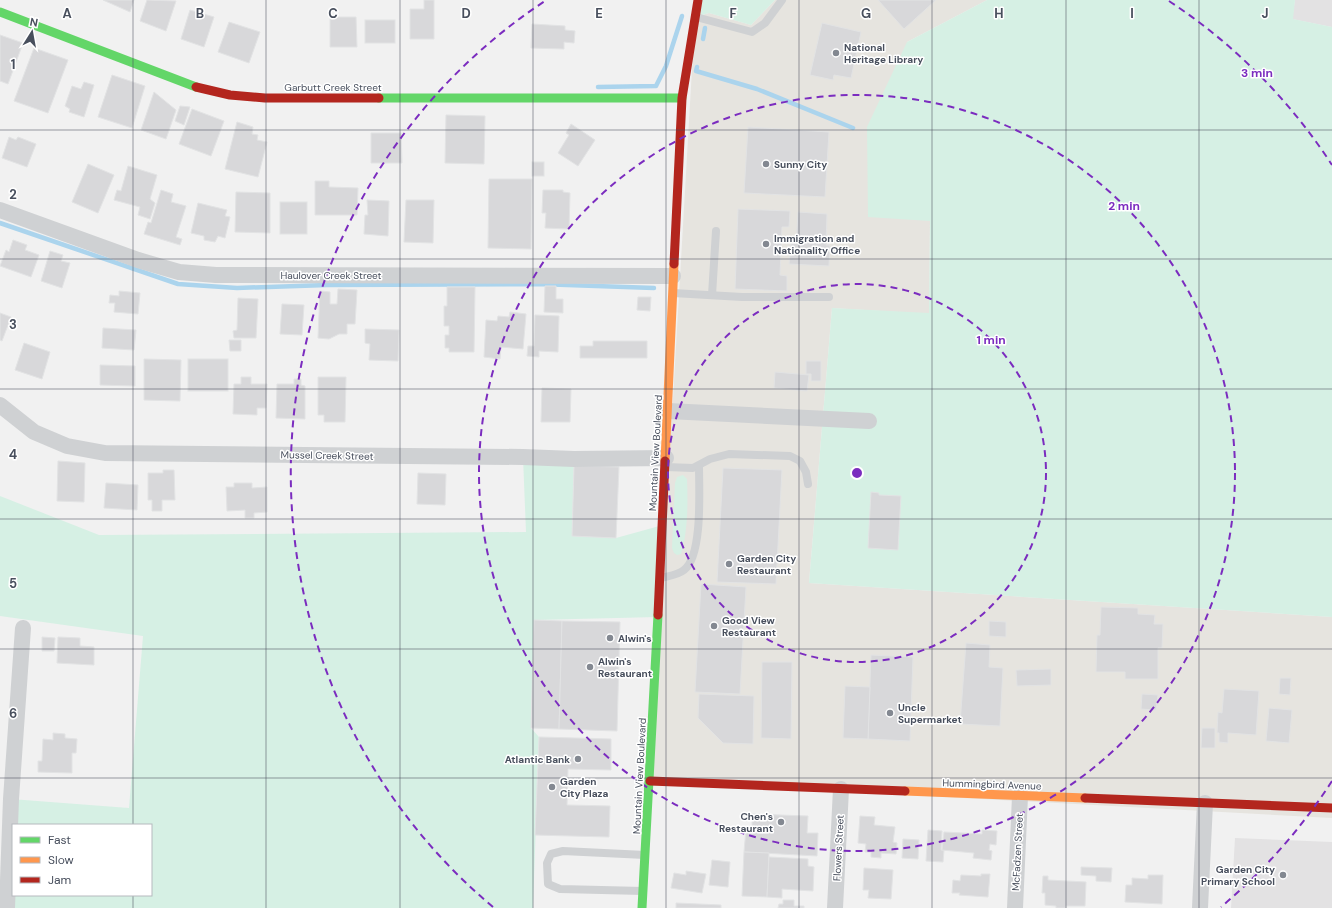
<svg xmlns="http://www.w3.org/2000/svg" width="1332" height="908" viewBox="0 0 1332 908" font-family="'DM Sans',sans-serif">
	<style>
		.commercial { fill: #e6e4df }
		.education { fill: #e3e2e3 }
		.green { fill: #d6f0e4; fill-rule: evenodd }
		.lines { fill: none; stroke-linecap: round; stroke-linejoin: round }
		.stream { stroke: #abd4ed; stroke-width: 4.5 }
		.building { fill: #d8d8da; stroke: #e2e3e4 }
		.lane { stroke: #cfd1d3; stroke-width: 8 }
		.street { stroke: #cfd1d3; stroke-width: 16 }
		.fast { stroke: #63d668; stroke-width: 9 }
		.slow { stroke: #ff974d; stroke-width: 9 }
		.jam { stroke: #b3261e; stroke-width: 9 }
		.grid { fill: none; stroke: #484f5d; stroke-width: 1; stroke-opacity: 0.55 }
		.ring { fill: none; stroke: #7b2cbf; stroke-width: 2; stroke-dasharray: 7 5 }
		.poi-dot { fill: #838891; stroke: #fff; stroke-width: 1.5 }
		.labels { text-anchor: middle; stroke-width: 3; stroke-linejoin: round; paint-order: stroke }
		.poi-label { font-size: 10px; font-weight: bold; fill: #484f5d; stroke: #fff; text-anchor: start }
		.street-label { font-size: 10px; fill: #484f5d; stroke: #fff }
		.grid-label { font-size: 13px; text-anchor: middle; font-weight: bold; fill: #484f5d; stroke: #fff; stroke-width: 3; stroke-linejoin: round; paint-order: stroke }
		.centre { fill: #7b2cbf; stroke: #fff; stroke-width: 2 }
		.ring-label { font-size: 12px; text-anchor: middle; font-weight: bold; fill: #7b2cbf; stroke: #fff; stroke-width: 3; stroke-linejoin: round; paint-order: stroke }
	</style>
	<rect width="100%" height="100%" fill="#f1f1f1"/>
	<path class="commercial" d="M775,0H987L907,42L930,221L929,314L832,308L809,583L1332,617V818L651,781L695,17L709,13L751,25Z"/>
	<g class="education">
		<path d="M1295,0H1332V27L1292,19Z"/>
		<path d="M1235,838L1332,842V908H1231Z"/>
	</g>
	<g class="green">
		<path d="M698,0H775L751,25L709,13L695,17Z"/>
		<path d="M987,0H1295L1293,19L1332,27V617L809,583L832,308L929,313L930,221L868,217L867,127L907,42Z"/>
		<path d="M523,457L574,459L572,536L616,538L663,525L658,617L534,620L531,728L539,737L533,908H7L11,799L129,808L143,636L0,616V496L99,535L526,532ZM13,825H151V895H13Z"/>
		<path d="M683,475L687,479C688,502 688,531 681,554L677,555L674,553L672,548L675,483L677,477Z"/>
	</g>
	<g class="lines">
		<g class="stream">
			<path d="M703,39L705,28"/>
			<path d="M697,67L696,71L757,89L853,128"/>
			<path d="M598,87L656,86L666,66L682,16"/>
			<path d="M0,223L178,284L237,288L327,285L538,284L654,288"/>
		</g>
	</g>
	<g class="building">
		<path d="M103,0H134L130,12Z"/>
		<path d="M147,0L176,1L166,31L140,21Z"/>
		<path d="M424,0H434V39H410V9H424Z"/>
		<path d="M878,0H936L904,29Z"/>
		<path d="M190,10L214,17L204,47L181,39Z"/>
		<path d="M330,17H356L357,47H330Z"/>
		<rect x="365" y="20" width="30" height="23"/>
		<path d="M229,22L260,32L249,63L218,52Z"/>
		<path d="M822,23L861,32L851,78L834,75L833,80L810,75Z"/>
		<path d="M532,24L565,26V30L575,31L574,43L564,42V49L531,48Z"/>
		<path d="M0,35L23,43L8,84L0,81Z"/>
		<path d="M34,48L68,60L48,113L14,101Z"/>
		<path d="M112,75L145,86L132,128L98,117Z"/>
		<path d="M84,82L94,85L84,117L69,112L70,109L65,106L72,86L81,89Z"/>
		<path d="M154,92L176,110L166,139L141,130Z"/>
		<path d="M180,106L190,107L184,125L175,121Z"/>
		<path d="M192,109L224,121L211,156L179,144Z"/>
		<path d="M446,115L485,116L484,164L445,163Z"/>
		<path d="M237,122L253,127L252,134L258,135L257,140L267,142L258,177L225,169Z"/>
		<path d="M571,124L595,140L578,166L558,153L569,135L566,133Z"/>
		<path d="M748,127L829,132L825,197L744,193Z"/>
		<path d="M371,133H401L402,163H371Z"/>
		<path d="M9,137L16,140L18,137L36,144L27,167L2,158Z"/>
		<rect x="532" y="162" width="12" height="14"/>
		<path d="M88,164L114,175L98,213L72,202Z"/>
		<path d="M128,166L157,175L150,199L155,203L150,219L138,215L140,207L114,200L117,190L121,191Z"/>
		<path d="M489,179H532L531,249L488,248Z"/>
		<path d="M315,181H329V187L358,188L357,215H315Z"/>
		<path d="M161,190L173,194L171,202L186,206L176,237L182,239L180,245L144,234L148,222L151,223Z"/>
		<path d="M543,190H563V192L570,193L569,229L545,228L546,213H542Z"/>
		<path d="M236,192L270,193V233L235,232Z"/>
		<path d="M367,200L389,201L388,236L364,234L365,215H368Z"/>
		<path d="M406,200H434L433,243L404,242Z"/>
		<rect x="280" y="202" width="27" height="32"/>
		<path d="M198,203L227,210L225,216L230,217L225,238L218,236L215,242L204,240V236L191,233Z"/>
		<path d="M738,209L790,211L789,227H782L780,275L787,276V291L735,289Z"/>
		<path d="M798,212L827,214L826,245H830L829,266L789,264L791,243H796Z"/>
		<path d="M13,240L27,245L25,250L39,255L31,277L0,266L6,250L9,252Z"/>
		<path d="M50,251L63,255L61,261L70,263L62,288L41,281Z"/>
		<path d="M545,286H556V299H563V313L544,312Z"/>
		<path d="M447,287H475L474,352H449V348H445V335H449V326H444V306H447Z"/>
		<path d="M338,289L357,290L355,324H347V334H339L329,339L318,338L320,291L330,292V304H337Z"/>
		<path d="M119,291L140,293L138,314L114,312L115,303H109L110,295L119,296Z"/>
		<path d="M638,297H651L650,311L637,310Z"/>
		<path d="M238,298L258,299L256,338H234L233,331L237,330Z"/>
		<path d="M282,304L304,305L302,335L280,334Z"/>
		<path d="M510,312L526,314L523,349L501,347L500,359L484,357L486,320L497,321L498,316L509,317Z"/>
		<path d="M0,313L11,317L2,341L0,340Z"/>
		<path d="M535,315L559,316L558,352L539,351V357L527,356L528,346H534Z"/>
		<path d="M103,328L136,330L134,350L102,348Z"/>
		<path d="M365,329L399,330L398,361L369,360L370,344L365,343Z"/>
		<path d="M229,340H241V351H230Z"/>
		<path d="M593,341H647V358H580V346H593Z"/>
		<path d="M24,343L50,352L42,379L15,370Z"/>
		<path d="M144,359L181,360L180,401L144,400Z"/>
		<rect x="188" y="359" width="40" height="32"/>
		<path d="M806,361H821V381H811V374H806Z"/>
		<path d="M100,365L135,366V386L100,385Z"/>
		<path d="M775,372L809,375L807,391L774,388Z"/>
		<path d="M241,377H251V384H267L266,408H257V415L233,414L234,384H241Z"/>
		<path d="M318,377H346L345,422H324V415H318Z"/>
		<path d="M294,379H301V385L305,386V419L276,418L277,384H294Z"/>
		<path d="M542,388L571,389L570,422H541Z"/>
		<path d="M58,461L85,463L84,502L57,501Z"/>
		<path d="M574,466L619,467L616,538L572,536Z"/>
		<path d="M723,468L782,470L776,584L717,582Z"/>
		<path d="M163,470H174L175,500H162V511H152V500H148V473H163Z"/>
		<path d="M418,473L446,474L445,505L417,504Z"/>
		<path d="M106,483L138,485L137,510L104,508Z"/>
		<path d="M234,483H252V488L267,487V512L254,513V518H245V510L227,511L226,487H234Z"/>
		<path d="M871,492L879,493V495L901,496L898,550L868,548Z"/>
		<path d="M701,584L746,587L740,694L695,692Z"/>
		<path d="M1101,607L1138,608V614L1155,615L1154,624H1163L1162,648H1158V679H1125V672H1096L1097,635H1100Z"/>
		<path d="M534,620L562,621L559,729L531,728Z"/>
		<path d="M562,621L620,622L617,731L559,729Z"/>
		<path d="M989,621L1006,622V637L989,636Z"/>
		<path d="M42,637L55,638L54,651H42Z"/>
		<path d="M58,637L80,638V646L94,647V665L57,663Z"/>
		<path d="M966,643L990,645L989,667L1003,668L1000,726L960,724Z"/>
		<path d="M871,655L913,657L910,741L868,739Z"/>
		<path d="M762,662H792L791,739L761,738Z"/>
		<path d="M1051,669V685L1017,686L1016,670Z"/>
		<path d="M1280,678H1291L1290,695L1279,694Z"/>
		<path d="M845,686L870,687L868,739L843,738Z"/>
		<path d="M1224,689L1259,691L1256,735L1228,733V743L1219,742V733H1217L1218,712L1222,713Z"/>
		<path d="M699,694L754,696L753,744L723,743L698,718Z"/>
		<path d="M1142,694L1158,695L1156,710L1141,709Z"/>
		<path d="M1269,708L1292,710L1289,743L1266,741Z"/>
		<path d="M1202,728H1215V748H1201Z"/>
		<path d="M53,733L65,734V738L77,739L76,753H72V773L38,772V761H42L43,739L53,740Z"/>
		<path d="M539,737L611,739V770L568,769L567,805L610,806L609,837L535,835Z"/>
		<path d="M752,814L808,816L807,833H818L817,856L744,852L746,829H752Z"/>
		<path d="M860,816L875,817L874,825L895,827L893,842L897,843L896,854L881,853V858L871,857V852H865L866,844L858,843Z"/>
		<path d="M928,830L942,831L941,850H944L943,862L926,861Z"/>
		<path d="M982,830L997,831L996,845L990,844L989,850L992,851L991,860L973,858L974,853L942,850L944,832L982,834Z"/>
		<path d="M903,839L919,840L918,859L902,858Z"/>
		<path d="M744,852L769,853L767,897L742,896Z"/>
		<path d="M769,857L808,859V866L814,867L813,891L782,889V898L767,897Z"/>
		<path d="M712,860L730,862L728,887L709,885Z"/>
		<path d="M1081,867L1112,868L1111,882L1096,881V876L1081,875Z"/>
		<path d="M864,868L893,870L891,899L868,898L869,890H863Z"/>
		<path d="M686,871L706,874L702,893L671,888L674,873L686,875Z"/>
		<path d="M981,874H990L988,897L959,895L960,893H952L953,880L960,881L961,875L981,876Z"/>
		<path d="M1148,875H1163L1162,904L1125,902L1126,885H1132V878L1148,879Z"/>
		<path d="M1043,876H1048V880L1086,882L1085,906H1066V908H1056V906L1045,905V893H1042Z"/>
		<path d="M783,900H794V906H804V908H778L779,904H783Z"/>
		<path d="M676,903L721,905V908H676Z"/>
	</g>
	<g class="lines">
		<g class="lane">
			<path d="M696,17L752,32L765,23L782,0"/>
			<path d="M673,293L742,297H829"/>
			<path d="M712,295L716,231"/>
			<path d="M666,467L693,468L710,459L729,454L790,456L800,461L806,472L808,484"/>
			<path d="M661,578C668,576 678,575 684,570C703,556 699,489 699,466"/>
			<path d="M643,891L560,889L548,884L547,863L551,854L563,851L645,855"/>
		</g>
		<g class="street">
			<path d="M0,210L138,260L179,272L216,275L673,276"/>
			<path d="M0,405L34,432L67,446L105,453L523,457L574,459L666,458"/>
			<path d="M668,411L869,421"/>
			<path d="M7,908L11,799L23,628"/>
			<path d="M835,908L841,789"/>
			<path d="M1015,908L1020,796"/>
			<path d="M1200,908L1205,803"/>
		</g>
		<g class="fast">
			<path d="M0,12L196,87"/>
			<path d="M379,98H682"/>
			<path d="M642,908L658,615"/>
		</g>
		<g class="slow">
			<path d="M665,461L674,264"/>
			<path d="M905,791L1085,798"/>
		</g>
		<g class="jam">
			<path d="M196,87L230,95L265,98H379"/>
			<path d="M674,264L682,98L698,0"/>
			<path d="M658,615L665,461"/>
			<path d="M650,781L905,791"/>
			<path d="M1085,798L1332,808"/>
		</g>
	</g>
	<path class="grid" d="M133,0V825M266,0V908M400,0V908M533,0V908M666,0V908M799,0V908M932,0V908M1066,0V908M1199,0V908M0,130H1332M0,259H1332M0,389H1332M0,519H1332M0,649H1332M0,778H1332M133,895V908"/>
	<g class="ring">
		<circle cx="857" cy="473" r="189"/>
		<circle cx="857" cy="473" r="378"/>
		<path d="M1332 781A566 566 0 0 1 1221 907M493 907A566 566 0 0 1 545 1M1169 1A566 566 0 0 1 1332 165"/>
	</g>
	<g class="poi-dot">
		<circle cx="836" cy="53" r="4"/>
		<circle cx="766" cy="164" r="4"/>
		<circle cx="766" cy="244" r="4"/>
		<circle cx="729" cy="564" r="4"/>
		<circle cx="714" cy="626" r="4"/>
		<circle cx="610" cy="638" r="4"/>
		<circle cx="590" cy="667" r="4"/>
		<circle cx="890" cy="713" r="4"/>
		<circle cx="578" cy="759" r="4"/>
		<circle cx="552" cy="787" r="4"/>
		<circle cx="781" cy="822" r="4"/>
		<circle cx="1283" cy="875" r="4"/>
	</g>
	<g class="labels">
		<g class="poi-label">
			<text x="844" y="51">National<tspan x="844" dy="12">Heritage Library</tspan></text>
			<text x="774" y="168">Sunny City</text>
			<text x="774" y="242">Immigration and<tspan x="774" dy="12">Nationality Office</tspan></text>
			<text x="737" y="562">Garden City<tspan x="737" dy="12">Restaurant</tspan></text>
			<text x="722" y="624">Good View<tspan x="722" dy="12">Restaurant</tspan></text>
			<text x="618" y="642">Alwin's</text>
			<text x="598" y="665">Alwin's<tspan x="598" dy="12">Restaurant</tspan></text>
			<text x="898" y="711">Uncle<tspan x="898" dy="12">Supermarket</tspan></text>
			<text x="570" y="763" text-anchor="end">Atlantic Bank</text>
			<text x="560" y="785">Garden<tspan x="560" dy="12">City Plaza</tspan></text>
			<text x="773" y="820" text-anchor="end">Chen's<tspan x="773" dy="12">Restaurant</tspan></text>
			<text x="1275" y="873" text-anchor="end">Garden City<tspan x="1275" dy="12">Primary School</tspan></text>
		</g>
		<g class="street-label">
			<text x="333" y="91">Garbutt Creek Street</text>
			<text x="331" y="279">Haulover Creek Street</text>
			<text transform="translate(655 453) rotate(-87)" y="4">Mountain View Boulevard</text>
			<text transform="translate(327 455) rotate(1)" y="4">Mussel Creek Street</text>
			<text transform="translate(639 776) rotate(-87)" y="4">Mountain View Boulevard</text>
			<text transform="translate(992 784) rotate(2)" y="4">Hummingbird Avenue</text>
			<text transform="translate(838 848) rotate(-87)" y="4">Flowers Street</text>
			<text transform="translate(1017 852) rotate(-87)" y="4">McFadzen Street</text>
		</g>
	</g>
	<g class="grid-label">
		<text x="67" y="18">A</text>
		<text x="200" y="18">B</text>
		<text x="333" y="18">C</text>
		<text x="466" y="18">D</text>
		<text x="599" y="18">E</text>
		<text x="733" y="18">F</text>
		<text x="866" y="18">G</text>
		<text x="999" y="18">H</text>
		<text x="1132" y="18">I</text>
		<text x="1265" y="18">J</text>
		<text x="13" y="69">1</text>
		<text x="13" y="199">2</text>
		<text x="13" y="329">3</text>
		<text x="13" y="459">4</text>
		<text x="13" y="588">5</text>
		<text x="13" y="718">6</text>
	</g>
	<circle cx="857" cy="473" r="6" class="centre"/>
	<g class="ring-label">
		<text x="1257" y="77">3 min</text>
		<text x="1124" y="210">2 min</text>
		<text x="991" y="344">1 min</text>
	</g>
	<rect x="12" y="824" width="140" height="72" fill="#ffffff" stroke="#b6b9be"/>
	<rect x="20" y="837" width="20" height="6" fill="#63d668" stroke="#b6b9be"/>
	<text x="48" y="844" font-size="12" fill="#484f5d">Fast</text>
	<rect x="20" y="857" width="20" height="6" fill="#ff974d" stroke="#b6b9be"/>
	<text x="48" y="864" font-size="12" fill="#484f5d">Slow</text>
	<rect x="20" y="877" width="20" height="6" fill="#b3261e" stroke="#b6b9be"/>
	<text x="48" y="884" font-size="12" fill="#484f5d">Jam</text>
	<g transform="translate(32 32) rotate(11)" stroke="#ffffff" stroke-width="3" paint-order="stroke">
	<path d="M0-3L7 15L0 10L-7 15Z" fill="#484f5d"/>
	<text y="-6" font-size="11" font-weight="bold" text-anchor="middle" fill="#484f5d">N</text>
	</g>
</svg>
